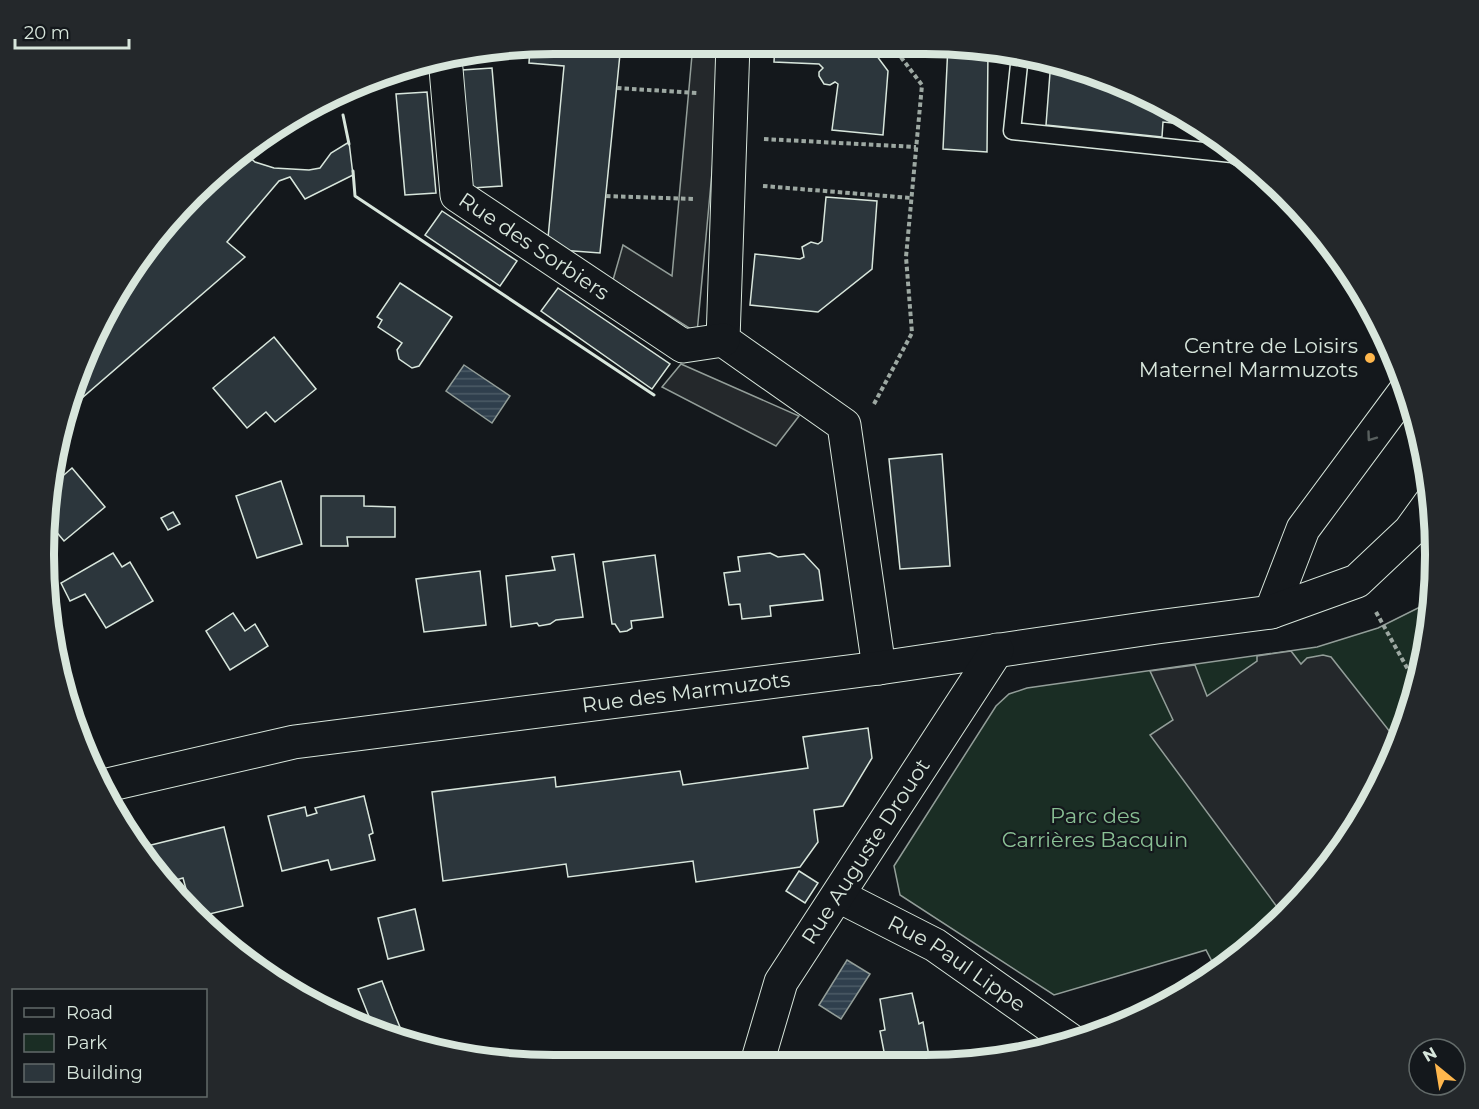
<svg xmlns="http://www.w3.org/2000/svg" width="1479" height="1109" viewBox="0 0 1479 1109" font-family="Montserrat,sans-serif">
	<style>
		.park { fill: #1a2d24; stroke: #939e99; stroke-width: 1.5 }
		.parking { fill: #24282b; stroke: #939e99; stroke-width: 1.5 }
		.water { fill: url(#water-rules); stroke: #939e99; stroke-width: 1.5 }
		.building { fill: #2c363c; stroke: #d8e6dc; stroke-width: 1.5 }
		.lines { fill: none; stroke-linecap: round; stroke-linejoin: round }
		.lane-casing { stroke: #d8e6dc; stroke-width: 19 }
		.street-casing { stroke: #d8e6dc; stroke-width: 35 }
		.path { stroke: #9da8a2; stroke-width: 4; stroke-dasharray: 4.5 3; stroke-linecap: butt }
		.lane { stroke: #14181c; stroke-width: 16 }
		.street { stroke: #14181c; stroke-width: 33 }
		.wall { stroke: #d8e6dc; stroke-width: 3 }
		.oneway { stroke: #59605f }
		.poi-dot { fill: #ffb74d; stroke: #14181c; stroke-width: 2 }
		.labels { text-anchor: middle; stroke-width: 4.5; stroke-linejoin: round; paint-order: stroke }
		.street-label { font-size: 21px; fill: #d8e6dc; stroke: #14181c }
		.poi-label { font-size: 21px; fill: #d8e6dc; stroke: #14181c; text-anchor: end }
		.park-label { font-size: 21px; fill: #8ac095; stroke: #14181c }
		.rim { fill: none; stroke: #d8e6dc; stroke-width: 8 }
	</style>
	<defs>
		<pattern id="water-rules" width="6" height="5" patternUnits="userSpaceOnUse" patternTransform="scale(1.5)"><rect width="6" height="5" fill="#2f3f4d"/><path d="M0 2.5h6" fill="none" stroke="#4c5b66"/></pattern>
	</defs>
	<rect width="100%" height="100%" fill="#14181c"/>
	<path class="park" d="M1432,601L1431,622L1408,719L1367,810L1308,892L1235,960L1217,971L1206,950L1054,995L900,895L894,866L996,706L1009,694L1027,688L1317,647L1378,628Z"/>
	<g class="parking">
		<path d="M693,44H724L697,333L613,280L623,245L672,276Z"/>
		<path d="M681,364L799,416L776,446L662,387Z"/>
		<path d="M1291,651L1301,664L1307,658L1323,655L1331,657L1398,742L1367,810L1308,892L1283,915L1150,735L1173,720L1150,671L1195,665L1207,696L1257,661V656Z"/>
	</g>
	<g class="water">
		<path d="M464,365L510,396L492,423L446,391Z"/>
		<path d="M847,960L870,974L841,1019L819,1005Z"/>
	</g>
	<g class="building">
		<path d="M554,44H621L600,253L547,249L564,66L529,63L530,47Z"/>
		<path d="M775,44H868L888,71L883,135L832,130L838,84L835,82L830,85L824,84L819,76V72L823,68L819,64L774,62Z"/>
		<path d="M948,45L988,50L987,152L943,149Z"/>
		<path d="M1051,60L1056,61L1200,126L1163,122L1162,137L1046,125Z"/>
		<path d="M492,68L502,186L472,188L462,70Z"/>
		<path d="M427,92L436,193L405,195L396,94Z"/>
		<path d="M349,142L353,175L305,199L290,177L279,181L227,242L245,257L68,410L96,328L193,193L245,153L255,162L274,168L309,170L320,168L331,153Z"/>
		<path d="M826,197L877,201L872,269L818,312L750,305L755,254L800,259L804,257L802,247L811,242L818,244L822,241Z"/>
		<path d="M442,211L517,261L500,286L425,235Z"/>
		<path d="M400,283L452,317L419,366L412,368L399,359L397,350L402,343L378,327L382,320L377,317Z"/>
		<path d="M558,288L670,364L652,389L541,311Z"/>
		<path d="M274,337L316,389L275,422L266,412L247,428L213,388Z"/>
		<path d="M942,454L950,566L900,569L889,459Z"/>
		<path d="M72,468L105,507L64,541L49,523L51,486Z"/>
		<path d="M281,481L302,544L257,558L236,496Z"/>
		<path d="M321,496H364V506L395,507V537H347L348,546H321Z"/>
		<path d="M173,512L180,524L168,530L161,518Z"/>
		<path d="M113,553L122,567L130,562L153,601L106,628L85,594L70,601L61,583Z"/>
		<path d="M770,553L778,557L804,554L819,570L823,600L770,606L771,616L742,619L740,604L729,605L724,573L740,571L738,557Z"/>
		<path d="M574,554L583,617L556,620L550,624L539,626L537,623L511,627L506,576L555,570L552,557Z"/>
		<path d="M655,555L663,617L631,621L632,628L627,631L620,632L615,624H612L603,562Z"/>
		<path d="M480,571L486,625L424,632L416,579Z"/>
		<path d="M233,613L245,631L255,624L268,646L230,670L206,631Z"/>
		<path d="M868,728L872,758L843,806L814,810L818,842L800,867L696,882L693,861L568,877L566,864L443,881L432,792L555,777L556,787L680,771L683,785L808,768L803,737Z"/>
		<path d="M364,796L373,833L369,835L375,860L331,870L328,860L282,871L268,816L305,807L307,816L317,813L315,808Z"/>
		<path d="M224,827L243,906L197,917L192,911L183,878L165,883L149,865L139,848Z"/>
		<path d="M799,871L818,883L805,903L786,891Z"/>
		<path d="M415,909L424,950L388,959L378,918Z"/>
		<path d="M382,981L393,1010L406,1042L391,1038L358,1024L370,1019L358,989Z"/>
		<path d="M912,993L919,1024L923,1022L930,1062H886L880,1031L885,1030L880,999Z"/>
		<path d="M1146,1012L1129,1021L1128,1014Z"/>
		<path d="M567,1052L612,1056L611,1064H565Z"/>
	</g>
	<g class="lines">
		<defs>
			<path id="lane" d="M1020,55L1012,131L1232,154L1238,157"/>
			<g id="street">
				<path d="M733,44L723,340L844,425L879,668"/>
				<path id="s1" d="M446,69L457,195L683,346L723,340"/>
				<path d="M1271,612L1303,529L1406,390"/>
				<path id="s2" d="M103,786L294,742L879,668L1157,627L1271,612L1357,581L1410,531L1431,502"/>
				<path id="s3" d="M839,896L935,945L1070,1040"/>
				<path id="s4" d="M757,1063L781,982L997,650"/>
			</g>
		</defs>
		<use href="#lane" class="lane-casing"/>
		<use href="#street" class="street-casing"/>
		<g class="path">
			<path d="M617,88L697,93"/>
			<path d="M764,139L916,147"/>
			<path d="M763,186L911,198"/>
			<path d="M606,196L694,199"/>
			<path d="M874,404L912,333L906,257L922,85L891,44"/>
			<path d="M1376,612L1416,684"/>
		</g>
		<use href="#lane" class="lane"/>
		<use href="#street" class="street"/>
		<g class="wall">
			<path d="M343,115L349,144"/>
			<path d="M353,171L355,196L654,395"/>
		</g>
	</g>
	<defs><path id="oneway-chevron" d="M-2-3.5L2.5 0L-2 3.5" fill="none" stroke-width="1.6" stroke-linecap="round" stroke-linejoin="round" transform="scale(1.5)"/></defs>
	<use class="oneway" href="#oneway-chevron" transform="translate(1371 437) rotate(126)"/>
	<circle class="poi-dot" cx="1370" cy="358" r="6"/>
	<g class="labels">
		<g class="street-label">
			<text dy="7" stroke="none"><textPath href="#s1" startOffset="219">Rue des Sorbiers</textPath></text>
			<text dy="7" stroke="none"><textPath href="#s2" startOffset="591">Rue des Marmuzots</textPath></text>
			<text dy="7" stroke="none"><textPath href="#s4" startOffset="240">Rue Auguste Drouot</textPath></text>
			<text dy="7" stroke="none"><textPath href="#s3" startOffset="136">Rue Paul Lippe</textPath></text>
		</g>
		<g class="poi-label">
			<text x="1358" y="353">Centre de Loisirs<tspan x="1358" dy="24">Maternel Marmuzots</tspan></text>
		</g>
		<g class="park-label">
			<text x="1095" y="823">Parc des<tspan x="1095" dy="24">Carrières Bacquin</tspan></text>
		</g>
	</g>
	<path d="M0 0H1479V1109H0ZM554 54H925A500 500 0 0 1 1425 554V555A500 500 0 0 1 925 1055H554A500 500 0 0 1 54 555V554A500 500 0 0 1 554 54Z" fill="#24282b" fill-rule="evenodd"/>
	<path class="rim" d="M554 54H925A500 500 0 0 1 1425 554V555A500 500 0 0 1 925 1055H554A500 500 0 0 1 54 555V554A500 500 0 0 1 554 54Z"/>
	<rect x="12" y="989" width="195" height="108" fill="#14181c" stroke="#626a69" stroke-width="1.5"/>
	<rect x="24" y="1008" width="30" height="9" fill="#14181c" stroke="#626a69" stroke-width="1.5"/>
	<text x="66" y="1019" font-size="18" fill="#d8e6dc">Road</text>
	<rect x="24" y="1034" width="30" height="18" fill="#1a2d24" stroke="#626a69" stroke-width="1.5"/>
	<text x="66" y="1049" font-size="18" fill="#d8e6dc">Park</text>
	<rect x="24" y="1064" width="30" height="18" fill="#2c363c" stroke="#626a69" stroke-width="1.5"/>
	<text x="66" y="1079" font-size="18" fill="#d8e6dc">Building</text>
	<g transform="translate(1437 1067) rotate(330)"><circle r="28" fill="#14181c" stroke="#626a69" stroke-width="1.5"/>
	<path d="M0-4.5L10 22L0 15L-10 22Z" fill="#ffb74d"/>
	<text y="-9" font-size="16" font-weight="bold" text-anchor="middle" fill="#d8e6dc">N</text>
	</g>
	<path d="M15 39v9h114v-9" fill="none" stroke="#d8e6dc" stroke-width="3"/>
	<text x="24" y="39" font-size="18" fill="#d8e6dc" stroke="#14181c" stroke-width="4.5" paint-order="stroke">20 m</text>
</svg>
